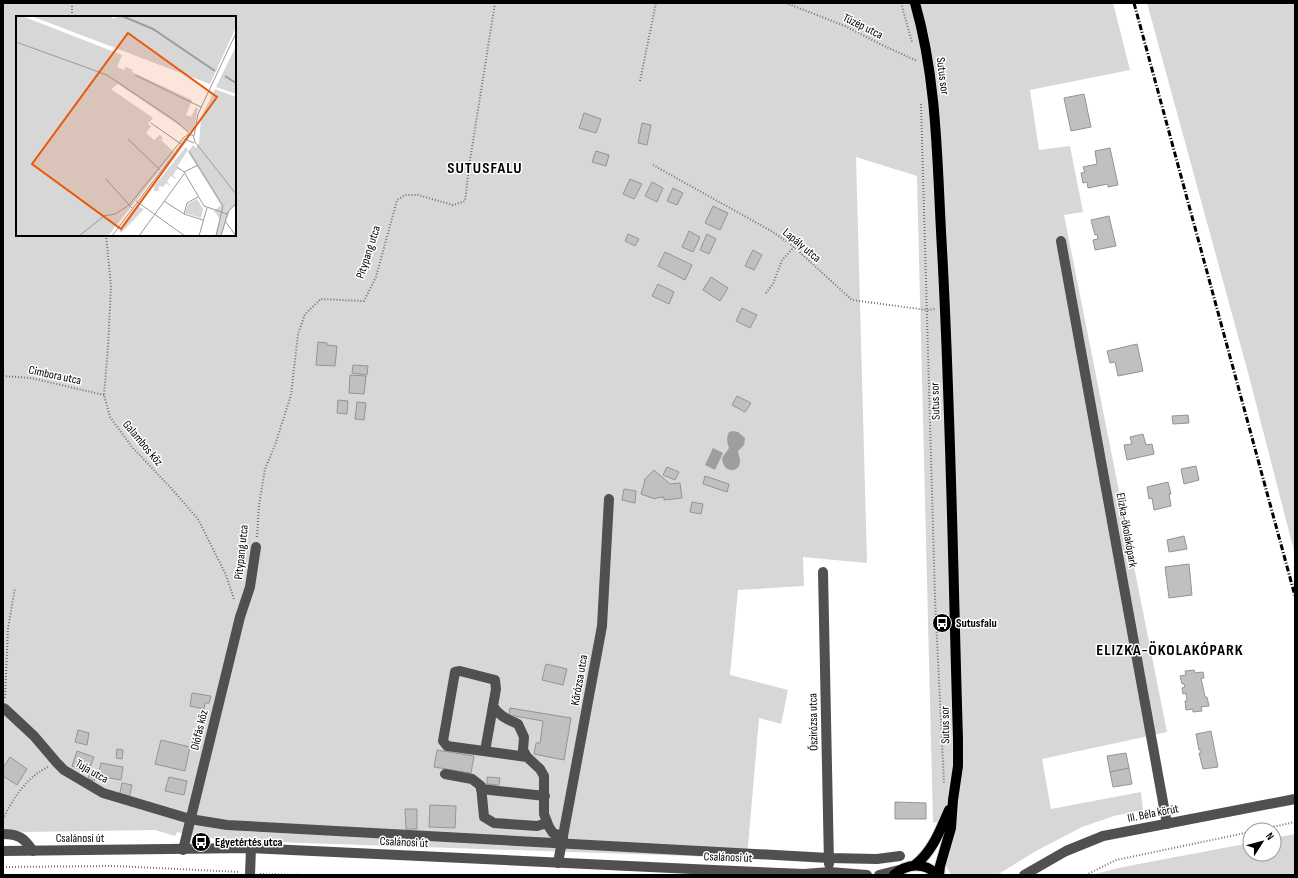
<svg xmlns="http://www.w3.org/2000/svg" width="1298" height="878" viewBox="0 0 1298 878" font-family="'Sofia Sans Condensed',sans-serif">
	<style>
		.green { fill: #d7d7d7; fill-rule: evenodd }
		.water { fill: #9e9e9e }
		.building { fill: #c0c0c0; stroke: #949494 }
		.lines { fill: none; stroke-linecap: round; stroke-linejoin: round }
		.major-casing { stroke: #dbdbdb; stroke-width: 12 }
		.path { stroke: #727272; stroke-width: 2; stroke-dasharray: 1 2; stroke-linecap: butt }
		.minor { stroke: #505050; stroke-width: 10 }
		.major { stroke: #000; stroke-width: 10 }
		.rail { stroke: #000; stroke-width: 3; stroke-dasharray: 6 2 1 2; stroke-linecap: butt }
		.labels { text-anchor: middle; stroke-width: 3; stroke-linejoin: round; paint-order: stroke }
		.street-label { font-size: 12px; fill: #000; stroke: #fff }
		.poi-label { font-size: 12px; font-weight: bold; fill: #000; stroke: #fff; text-anchor: start }
		.district-label { font-size: 16px; font-weight: bold; letter-spacing: 1px; fill: #000; stroke: #fff }
		.inset-river { fill: none; stroke: #9e9e9e; stroke-width: 2 }
		.inset-road { fill: none; stroke: #999; stroke-width: 1 }
		.view { fill: #e8590c; fill-opacity: 0.15; stroke: #e8590c; stroke-width: 2 }
		.inset-edge { fill: none; stroke: #000; stroke-width: 2 }
	</style>
	<rect width="100%" height="100%" fill="#fff"/>
	<g class="green">
		<path d="M3,3H1113L1130,70L1030,90L1039,150L1070,146L1083,212L1064,215L1167,732L1042,759L1051,809L1141,792L1143,810L1114,816L1082,827L1036,851L997,875H951L945,865L951,819L933,823L917,176L856,157L867,563L803,557L804,586L738,590L730,675L788,690L781,724L759,718L747,858L221,840L177,832L175,836L155,830L25,832L3,830ZM17,17H235V235H17Z"/>
		<path d="M1147,3H1295V555L1250,380Z"/>
		<path d="M1295,834V875H1091L1123,867L1250,843V854H1274V838Z"/>
		<path d="M67,874L172,875H67Z"/>
	</g>
	<g class="water">
		<path d="M733,431L738,432L745,438L744,445L738,451C738,454 740,457 740,460C741,473 723,475 722,458L729,448C727,442 726,438 729,432Z"/>
		<path d="M713,448L723,453L715,470L705,465Z"/>
	</g>
	<g class="building">
		<path d="M1084,94L1091,127L1071,131L1064,98Z"/>
		<path d="M584,113L601,119L596,133L579,128Z"/>
		<path d="M642,123L651,125L647,145L638,143Z"/>
		<path d="M1110,148L1118,185L1108,187V184L1088,188L1087,182L1083,183L1081,173L1085,172L1083,167L1097,164L1095,151Z"/>
		<path d="M596,151L609,155L606,166L592,162Z"/>
		<path d="M630,179L642,184L634,199L623,194Z"/>
		<path d="M652,182L663,188L657,202L645,196Z"/>
		<path d="M673,188L683,193L677,205L667,201Z"/>
		<path d="M713,206L728,213L720,230L705,223Z"/>
		<path d="M1109,216L1116,246L1095,250L1093,240L1098,239L1097,234L1095,235L1091,220Z"/>
		<path d="M689,231L700,237L693,252L682,247Z"/>
		<path d="M628,234L639,239L635,246L625,241Z"/>
		<path d="M707,234L716,239L709,254L700,250Z"/>
		<path d="M753,250L762,255L754,270L745,266Z"/>
		<path d="M665,252L692,265L685,280L658,266Z"/>
		<path d="M711,277L728,288L720,301L703,290Z"/>
		<path d="M658,284L674,292L669,304L652,296Z"/>
		<path d="M742,308L757,315L750,328L736,321Z"/>
		<path d="M318,342L327,343V345L337,346L335,366L316,365Z"/>
		<path d="M1137,344L1143,371L1118,376L1115,362L1110,363L1107,351Z"/>
		<path d="M353,365L368,366L367,375L352,373Z"/>
		<path d="M350,375L366,376L364,394L349,393Z"/>
		<path d="M737,396L751,403L745,412L732,405Z"/>
		<path d="M338,400L348,401L347,414L337,413Z"/>
		<path d="M357,402L366,403L364,420L355,419Z"/>
		<path d="M1188,415L1189,423L1173,424L1172,416Z"/>
		<path d="M1143,434L1146,445L1152,444L1154,454L1127,460L1124,445L1132,444L1130,437Z"/>
		<path d="M1196,466L1199,480L1184,484L1181,469Z"/>
		<path d="M667,467L679,472L675,480L663,475Z"/>
		<path d="M654,470L670,484L680,483L682,498L664,500V497L656,498L655,499L641,494L645,481L644,480Z"/>
		<path d="M705,476L729,484L727,492L703,484Z"/>
		<path d="M1168,482L1171,494H1169L1171,506L1154,510L1152,498L1149,499L1147,487Z"/>
		<path d="M624,489L636,491L635,503L622,500Z"/>
		<path d="M692,502L703,504L701,514L690,512Z"/>
		<path d="M1184,536L1187,549L1169,552L1167,540Z"/>
		<path d="M1189,564L1192,595L1169,598L1165,567Z"/>
		<path d="M546,664L567,669L563,685L542,680Z"/>
		<path d="M1194,670L1195,673L1203,672L1204,678H1201L1205,697H1207L1209,706L1201,707L1202,711L1193,712V709L1186,710L1185,701H1187L1186,693L1183,694L1182,688L1185,687L1184,684H1182L1180,676L1186,675L1185,671Z"/>
		<path d="M192,693L211,696L209,703H205L204,709L190,706Z"/>
		<path d="M510,708L571,718L564,760L534,754L536,743H540L543,721L509,715Z"/>
		<path d="M78,730L89,733L87,745L75,742Z"/>
		<path d="M1211,731L1218,767L1203,769L1199,753H1201V750H1199L1196,734Z"/>
		<path d="M161,740L190,747L185,771L155,764Z"/>
		<path d="M117,749L123,750L122,759L116,758Z"/>
		<path d="M437,750L474,756L471,773L434,767Z"/>
		<path d="M77,751L94,757L88,773L72,766Z"/>
		<path d="M1126,753L1129,768L1110,772L1107,756Z"/>
		<path d="M10,757L27,769L17,785L3,776V768Z"/>
		<path d="M101,763L123,767L121,780L98,776Z"/>
		<path d="M1129,768L1132,784L1113,787L1110,772Z"/>
		<path d="M91,770L98,773L94,781L88,779Z"/>
		<path d="M169,777L187,781L184,795L165,791Z"/>
		<path d="M487,777L500,778L499,785L487,784Z"/>
		<path d="M122,783L132,785L129,799L119,797Z"/>
		<path d="M895,802L926,803V819H895Z"/>
		<path d="M430,805L456,806L455,828L429,827Z"/>
		<path d="M405,809H417V829H406Z"/>
	</g>
	<g class="lines">
		<defs>
			<g id="major">
				<path d="M915,3C938,83 937,167 942,249C951,412 953,576 958,739V766L953,800L951,828L940,866L939,875"/>
				<path d="M915,865C933,851 940,830 949,810"/>
				<path d="M894,875C907,863 925,862 937,875"/>
			</g>
		</defs>
		<use href="#major" class="major-casing"/>
		<g class="path">
			<path d="M72,3V17"/>
			<path d="M786,3L845,26L882,45L917,61"/>
			<path d="M901,3L912,42"/>
			<path d="M640,81L656,3"/>
			<path d="M921,104L935,598L944,783"/>
			<path d="M653,165L773,232L794,247L852,300L927,310L935,309"/>
			<path d="M106,235L111,286L108,347L104,395L110,417L132,447L170,487L198,519L226,575L234,599"/>
			<path d="M766,293L773,284L782,260L794,247"/>
			<path d="M3,376L31,378L104,395"/>
			<path d="M257,537L259,505L265,469L275,445L291,395L298,334L305,314L321,299L364,301L376,277L397,200L406,195H418L453,205L465,201L470,160L495,3"/>
			<path d="M5,698L8,628L15,588"/>
			<path d="M3,819C13,798 27,777 48,767"/>
			<path d="M1259,830L1295,822"/>
			<path d="M3,867L114,866L240,872"/>
			<path d="M260,874L307,875"/>
			<path d="M1086,875L1116,860L1250,832"/>
		</g>
		<g class="minor">
			<path d="M1061,241L1167,824"/>
			<path d="M823,572L829,864"/>
			<path d="M3,708L5,709L34,736L57,763L64,770L103,793L190,819L227,825L829,858L877,859L900,856"/>
			<path d="M485,751L493,706"/>
			<path d="M527,757L447,746L443,741L455,672L460,671L495,680L496,689L493,706C499,716 507,719 518,724L524,737L523,750L527,757L540,769L544,776V814L549,827L553,833L563,837"/>
			<path d="M445,774L472,779L481,786L484,817L494,823L537,826L547,823"/>
			<path d="M481,789L545,796"/>
			<path d="M3,834C19,834 24,838 33,851"/>
			<path d="M183,850L240,617L250,587L256,547"/>
			<path d="M3,851L251,848L713,870L804,874L830,872L867,875"/>
			<path d="M558,863L602,626L609,499"/>
			<path d="M250,875L251,848"/>
			<path d="M879,875L899,870"/>
			<path d="M1024,875L1066,851L1103,836L1295,799"/>
		</g>
		<use href="#major" class="major"/>
		<path class="rail" d="M1134,3L1295,596"/>
	</g>
	<defs>
		<symbol id="bus-disc" viewBox="-11 -11 22 22"><circle r="9.5" fill="#000" stroke="#fff"/><path d="M-5-6H5V4H4V6H2V4H-2V6H-4V4H-5ZM-3.5-4V0h7V-4ZM-3.5 1.2v1.5H-2V1.2ZM2 1.2v1.5H3.5V1.2Z" fill="#fff"/></symbol>
	</defs>
	<g fill-rule="evenodd">
		<use href="#bus-disc" x="931" y="612" width="22" height="22"/>
		<use href="#bus-disc" x="190" y="831" width="22" height="22"/>
	</g>
	<g class="labels">
		<g class="street-label">
			<text transform="translate(863 26) rotate(26)" y="4">Tüzép utca</text>
			<text transform="translate(943 76) rotate(83)" y="4">Sutus sor</text>
			<text transform="translate(802 245) rotate(40)" y="4">Lapály utca</text>
			<text transform="translate(368 252) rotate(-72)" y="4">Pitypang utca</text>
			<text transform="translate(55 375) rotate(12)" y="4">Cimbora utca</text>
			<text transform="translate(935 401) rotate(-92)" y="4">Sutus sor</text>
			<text transform="translate(143 443) rotate(50)" y="4">Galambos köz</text>
			<text transform="translate(1127 530) rotate(80)" y="4">Elizka-ökolakópark</text>
			<text transform="translate(241 552) rotate(-84)" y="4">Pitypang utca</text>
			<text transform="translate(579 680) rotate(-80)" y="4">Kőrózsa utca</text>
			<text transform="translate(813 722) rotate(-91)" y="4">Őszirózsa utca</text>
			<text transform="translate(945 725) rotate(-91)" y="4">Sutus sor</text>
			<text transform="translate(199 730) rotate(-76)" y="4">Diófás köz</text>
			<text transform="translate(92 771) rotate(30)" y="4">Tuja utca</text>
			<text transform="translate(1153 813) rotate(-11)" y="4">III. Béla körút</text>
			<text x="80" y="842">Csalánosi út</text>
			<text transform="translate(404 842) rotate(3)" y="4">Csalánosi út</text>
			<text transform="translate(728 857) rotate(2)" y="4">Csalánosi út</text>
		</g>
		<g class="poi-label">
			<text x="956" y="627">Sutusfalu</text>
			<text x="215" y="846">Egyetértés utca</text>
		</g>
		<g class="district-label">
			<text x="485" y="173">SUTUSFALU</text>
			<text x="1170" y="655">ELIZKA-ÖKOLAKÓPARK</text>
		</g>
	</g>
	<g transform="translate(16 16)">
		<rect width="220" height="220" fill="#fff"/>
		<path d="M0,0H6L106,39L101,51L108,54L110,51L117,54L116,56L176,84L170,99L175,101L180,91L182,92L178,113L173,116L102,68L95,73L137,102L132,108L135,110L130,117L138,124L144,119L147,122L145,124L158,136L92,220H0ZM15,0H95L98,3L100,0H220V11L194,68ZM220,30V78L200,71ZM199,73L220,81V192L218,190L214,194L205,220H199L204,203L198,195L205,189L172,136L177,129L180,132L183,127L185,102ZM170,131L172,134L161,151L164,154L161,153L157,159L161,164L155,160L151,165L155,171L150,167L147,171L143,170L142,175H138V170ZM181,183L187,193L185,202L169,197L172,188ZM121,190L128,193L105,217L104,215Z" fill="#d7d7d7"/>
		<path class="inset-river" d="M106,0L137,13L199,55M209,60L220,67"/>
		<path class="inset-road" d="M0,26L91,59L161,106L174,118M119,59L185,91M135,107L165,128M171,118V124L178,127M171,119H177L179,126L220,178M178,120L182,98L220,17M112,123L144,154M173,135L207,190L200,220M161,151L168,156L188,190L211,198M168,156L182,149M90,163L116,192M120,185L169,220M148,185L168,198L187,204M168,198L171,187L182,181M209,205L220,220M63,220L88,200L99,198L113,189L169,120M96,220L170,122M123,220L168,158M183,220L191,192M205,220L212,196L220,187"/>
		<path class="view" d="M112,17L201,81L105,213L16,148Z"/>
		<rect width="220" height="220" class="inset-edge"/>
	</g>
	<rect width="1298" height="878" fill="none" stroke="#000000" stroke-width="8"/>
	<g transform="translate(1262 842) rotate(54)"><circle r="19" fill="#ffffff" stroke="#999999"/>
	<path d="M0-3L7 15L0 10L-7 15Z" fill="#000000"/>
	<text y="-6" font-size="11" font-weight="bold" text-anchor="middle" fill="#000000">N</text>
	</g>
</svg>
